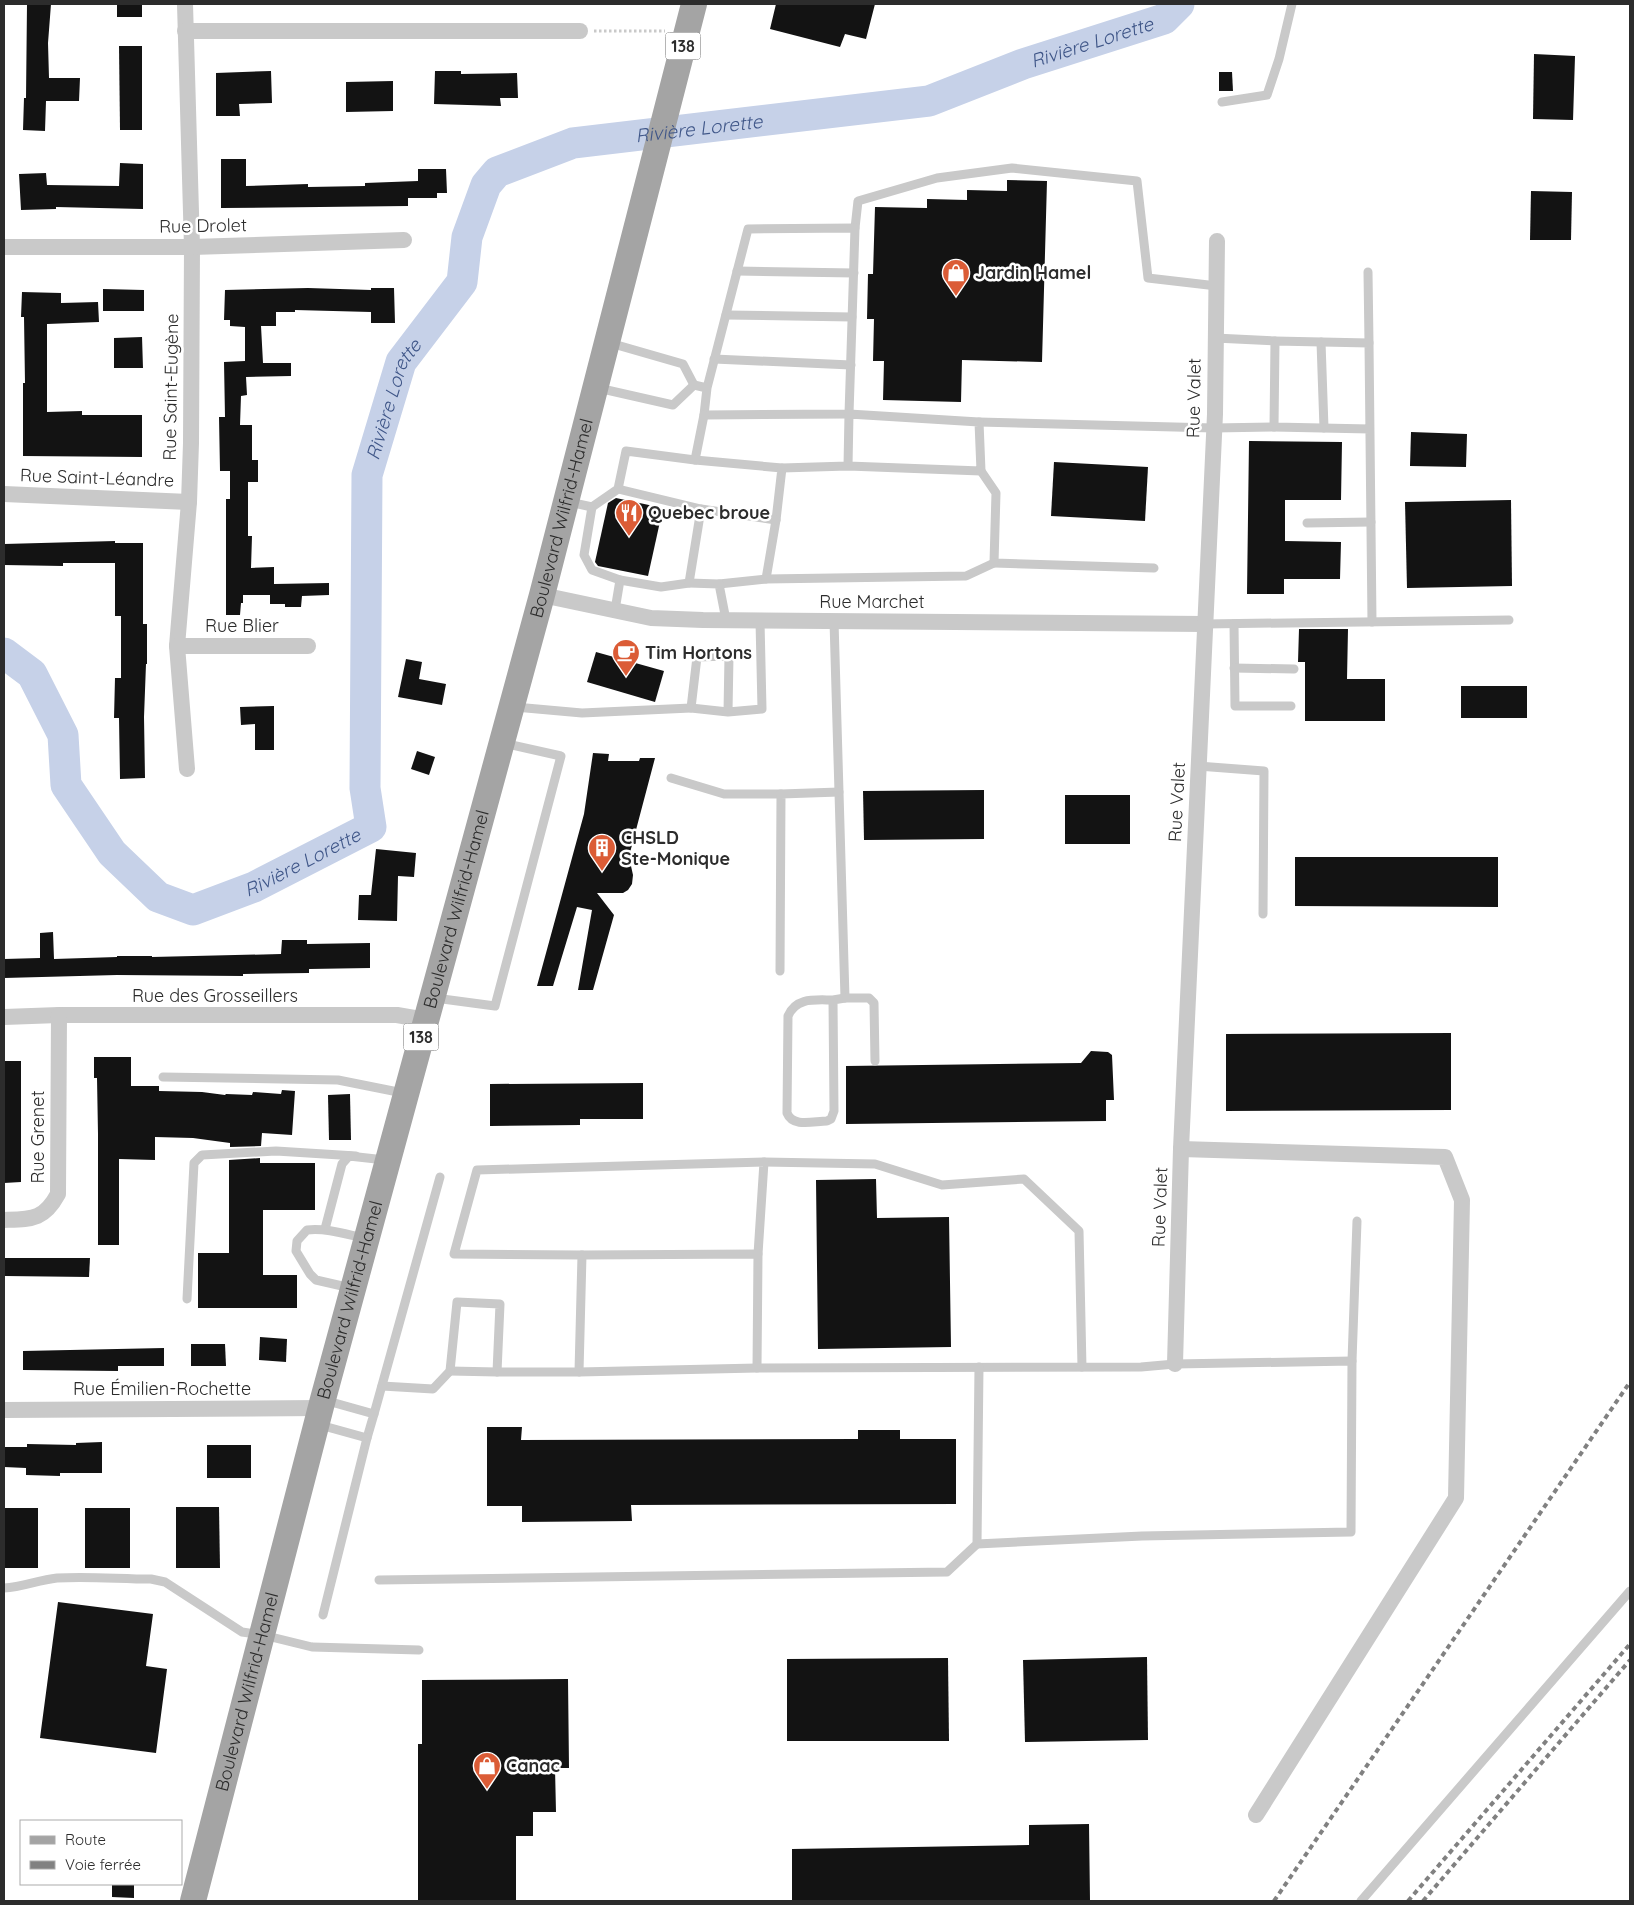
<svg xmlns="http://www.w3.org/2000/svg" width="1634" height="1905" viewBox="0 0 1634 1905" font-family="Quicksand,sans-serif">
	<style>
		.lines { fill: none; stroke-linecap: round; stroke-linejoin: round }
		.river { stroke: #c6d1e8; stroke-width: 31 }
		.building { fill: #131313 }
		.path { stroke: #c9c9c9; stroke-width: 3; stroke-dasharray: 2.5 2.5; stroke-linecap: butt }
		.service { stroke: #c9c9c9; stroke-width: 9 }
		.minor { stroke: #c9c9c9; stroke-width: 16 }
		.primary { stroke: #a4a4a4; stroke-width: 26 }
		.rail { stroke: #818181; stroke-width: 4; stroke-dasharray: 5 4; stroke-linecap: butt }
		.labels { text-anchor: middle; stroke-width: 5; stroke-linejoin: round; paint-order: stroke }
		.shield { fill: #fff; stroke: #6b6b6b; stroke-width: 1 }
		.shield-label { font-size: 16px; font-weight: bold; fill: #2c2c2c }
		.street-label { font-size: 18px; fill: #2c2c2c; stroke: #fff }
		.poi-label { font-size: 18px; font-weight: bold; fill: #2c2c2c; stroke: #fff; text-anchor: start }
		.water-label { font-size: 19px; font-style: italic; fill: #3f5688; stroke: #fff }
	</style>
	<rect width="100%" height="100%" fill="#fff"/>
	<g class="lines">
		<path class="river" id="s1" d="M4,653L32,674L63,735L66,785L112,853L158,897L193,910L254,887L371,827L365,788L367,475L401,362L462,282L467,237L486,185L497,172L573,143L929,101L1023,64L1164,19L1179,4"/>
	</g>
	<g class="building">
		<path d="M27,4H51L48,43L49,78H80L79,101H46L45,131L23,130L24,98H26Z"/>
		<rect x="117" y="4" width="25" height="13"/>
		<path d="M776,4H875L866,39L845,34L840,47L770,29Z"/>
		<path d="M119,46H142V130H120Z"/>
		<path d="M1534,54L1575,56L1573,120L1533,119Z"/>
		<path d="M271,71L272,103L239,104L240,116H216V73Z"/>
		<path d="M435,71H461V74L517,73L518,98H500L501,106L434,104Z"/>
		<path d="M1219,72H1232L1233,91H1219Z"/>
		<path d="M393,81V111L346,112V82Z"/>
		<path d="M221,159H246V186L308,184V187L365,186V183L418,181V169H446L447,193H437V198H408V206L221,208Z"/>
		<path d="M120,163L143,164V209L56,207V209L21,210L19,174L46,173L47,185L119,186Z"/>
		<path d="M1007,180L1047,181L1042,362L962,360L961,402L883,400L884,361H873L874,319H867L868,274H873L875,207L927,208V199L967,200V190L1007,191Z"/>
		<path d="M1531,191L1572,192L1571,240H1530Z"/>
		<path d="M308,288L371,290V288H394L395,323H371V312L295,310V312H276V326H261L263,363H291V376L246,377L247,395L241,396L240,425H252V460H258V482H248V536H252L251,568L274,567V584L329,583V595L302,596L301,607H285V604H270V595H243V603H241L240,615H226V499H230V471H220L219,417H225L224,362L245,361V327L230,326V320H224L225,290Z"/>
		<path d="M103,289L144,290V311H103Z"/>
		<path d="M22,292L61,293V303L98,302L99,322L47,324V412L82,411V415H142V457L23,456V383H25L24,317H21Z"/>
		<path d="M142,337L143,368H114V338Z"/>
		<path d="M1411,432L1467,434L1466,467L1410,466Z"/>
		<path d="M1249,441L1342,442L1341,500H1285V541L1341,542L1340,579H1284V594H1247Z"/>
		<path d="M1054,462L1148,467L1145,521L1051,516Z"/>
		<path d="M616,498L663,508L648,576L598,566L595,562L608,503Z"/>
		<path d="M1511,500L1512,586L1407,588L1405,502Z"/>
		<path d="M115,541V543H143V624H147V664H146L144,717L145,778L120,779L119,718H114L115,678H121V616H115V563H63V566L4,565V544Z"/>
		<path d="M1299,629H1348L1347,679H1385V721H1305V662H1298Z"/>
		<path d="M596,652L664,671L655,702L587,682Z"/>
		<path d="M406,659L422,662L419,679L446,684L442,705L398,697Z"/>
		<rect x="1461" y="686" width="66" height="32"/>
		<path d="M274,706V750H255V724L241,725L240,707Z"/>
		<path d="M417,751L435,757L429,775L411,769Z"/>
		<path d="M593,753L609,754L608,761H639L640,758H655L627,864L631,866L633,875L632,884L628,890L623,893H597L614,915L593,990H578L592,910L577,907L553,986H537L584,814Z"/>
		<path d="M984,790V839L864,840L863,791Z"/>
		<rect x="1065" y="795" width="65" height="49"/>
		<path d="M376,849L416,853L414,877L398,876L397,921L358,920L359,895H371Z"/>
		<path d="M1295,857H1498V907L1295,906Z"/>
		<path d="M53,932L54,959L117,957V956H152V957L281,954L282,940H307V944L370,943V968L309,969V973L243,974V976L117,975L4,978V959L40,958V933Z"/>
		<path d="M1451,1033V1110L1226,1111V1034Z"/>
		<path d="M1091,1051L1108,1052L1112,1055L1114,1100H1106V1121L846,1124V1066L1081,1063Z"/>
		<path d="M94,1057H131V1086H159V1091L202,1092L225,1095L226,1094L252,1095L253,1092L281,1094L282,1090L295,1091L292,1135L262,1133L261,1146L230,1147V1143L193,1138L155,1137V1160L119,1159V1245H98V1134L97,1078H94Z"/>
		<path d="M4,1061H21V1182L4,1183Z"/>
		<path d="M643,1083V1119H580V1125L490,1126V1084Z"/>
		<path d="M350,1094L351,1140H329L328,1095Z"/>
		<path d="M260,1158V1163H315V1210H263V1275H297V1308H198V1253H229V1160Z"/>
		<path d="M876,1179L877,1218L949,1217L951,1347L818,1349L816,1180Z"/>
		<path d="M5,1258H90L89,1277L5,1276Z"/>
		<path d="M260,1337L287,1339L286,1362L259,1360Z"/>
		<path d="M191,1344H225L226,1366H191Z"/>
		<path d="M164,1348V1366H118V1371L23,1370V1351Z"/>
		<path d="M487,1427H522L521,1440L858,1439V1430H900V1439H956V1504L631,1505L632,1521L522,1522V1506H487Z"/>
		<path d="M102,1442V1473H60V1476L26,1475V1468L4,1467V1447H27V1444L76,1445V1443Z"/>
		<rect x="207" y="1445" width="44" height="33"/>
		<path d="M176,1507H219L220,1568H176Z"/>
		<rect x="4" y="1508" width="34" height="60"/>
		<rect x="85" y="1508" width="45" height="60"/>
		<path d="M58,1602L153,1614L146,1666L167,1669L156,1753L40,1738Z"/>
		<path d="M1147,1657L1148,1740L1025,1742L1023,1660Z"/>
		<path d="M948,1658L949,1741H787V1659Z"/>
		<path d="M568,1679L569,1768H555L556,1812H533V1836H516V1901H418V1744H422V1680Z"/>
		<path d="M1089,1824L1090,1901H792V1849L1029,1845V1825Z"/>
		<path d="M112,1884H134V1898L112,1897Z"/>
	</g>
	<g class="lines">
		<path class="path" d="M594,31H665"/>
		<g class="service">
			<path d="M1222,102L1267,95L1279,59L1292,4"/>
			<path d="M855,228L858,201L937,178L1012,168L1137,181L1148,278L1217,286"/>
			<path d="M737,271L854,273"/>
			<path d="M1368,272L1369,343"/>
			<path d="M726,315L852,317"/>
			<path d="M1215,338L1275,341"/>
			<path d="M1321,342L1324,428"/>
			<path d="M610,343L683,364L694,385"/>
			<path d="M714,359L851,365"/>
			<path d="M694,385L707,388L748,229L855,228L849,414L704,415L707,388"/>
			<path d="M598,388L673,405L694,385"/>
			<path d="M979,422L1214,428L1274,427"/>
			<path d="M1370,429L1274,427L1275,341L1369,343L1372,622"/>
			<path d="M695,460L782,468L776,520L766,579L719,584"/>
			<path d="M782,468L848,466L849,414L979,422L981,471L848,466"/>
			<path d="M981,471L996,493L994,563L1154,568"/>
			<path d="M618,489L701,509L689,583L661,587L620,580"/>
			<path d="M569,502L592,507L618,489L626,451L695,460L704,415"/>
			<path d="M592,507L584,555L592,570L620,580L615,610"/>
			<path d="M701,509L776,520"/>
			<path d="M1307,523L1371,522"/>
			<path d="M766,579L966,576L994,563"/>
			<path d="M689,583L719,584L726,620"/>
			<path d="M834,621L845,998H869L874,1003L875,1061"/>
			<path d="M1205,624L1509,620"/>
			<path d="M1234,624L1235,706H1291"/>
			<path d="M1234,668L1294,669"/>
			<path d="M515,707L582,713L691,708"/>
			<path d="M728,712L691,708L697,657L729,656L728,712L762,709L760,621"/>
			<path d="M1198,766L1264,771L1263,914"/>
			<path d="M671,778L724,794H781"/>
			<path d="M780,971L781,794L839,792"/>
			<path d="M435,998L495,1006L561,756L503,743"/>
			<path d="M833,1000C815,1000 796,997 788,1016L787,1113C793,1128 814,1121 827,1121L831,1119L834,1111L833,1000L845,998"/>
			<path d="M163,1077L338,1080L403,1093"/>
			<path d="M764,1162L875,1164L942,1185L1024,1179L1079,1231L1082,1367"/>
			<path d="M325,1229L342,1164L349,1156L385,1160"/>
			<path d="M582,1255L454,1254L477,1170L764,1162L758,1254"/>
			<path d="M351,1288L316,1280L310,1274L296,1251L297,1241L307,1230C327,1228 345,1234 364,1238"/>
			<path d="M187,1299L194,1163L202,1155L276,1151L356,1156"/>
			<path d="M1352,1361L1357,1221"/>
			<path d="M450,1371L497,1372"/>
			<path d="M579,1372L582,1255L758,1254L757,1368"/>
			<path d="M382,1386L433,1389L450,1371L457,1302L500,1304L497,1372H579L757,1368L1141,1367L1175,1364L1352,1361L1351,1532L1142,1536L977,1544"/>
			<path d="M374,1414L440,1177"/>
			<path d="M320,1425L367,1438L374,1414L324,1400"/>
			<path d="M379,1580L947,1572L977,1544L979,1367"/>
			<path d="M4,1588C23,1587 38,1580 57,1578C88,1576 120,1579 151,1579L165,1582L242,1632L263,1635L312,1647L419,1650"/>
			<path d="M323,1615L367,1438"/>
			<path d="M1361,1901L1630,1591"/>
		</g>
		<g class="minor">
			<path d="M185,4L192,247L191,443L189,502L177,646L187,769"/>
			<path d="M185,31H580"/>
			<path d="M4,247H192L404,240"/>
			<path d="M4,494L189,502"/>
			<path d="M542,595L651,618L703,620L1205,624"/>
			<path d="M177,646H308"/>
			<path d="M4,1017L59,1015H397L426,1020"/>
			<path d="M1181,1149L1445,1157L1462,1200L1456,1498L1256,1815"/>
			<path d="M4,1220C32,1219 44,1220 58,1194L59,1015"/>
			<path d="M1175,1364L1181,1149L1215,414L1217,241"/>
			<path d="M4,1410L321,1408"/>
		</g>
		<path class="primary" id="s2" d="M193,1901L323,1399L542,595L694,4"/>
		<g class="rail">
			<path d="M1274,1901L1630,1382"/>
			<path d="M1408,1901L1630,1644"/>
			<path d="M1423,1901L1630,1660"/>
		</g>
	</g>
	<defs>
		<symbol id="shop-pin" viewBox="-11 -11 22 30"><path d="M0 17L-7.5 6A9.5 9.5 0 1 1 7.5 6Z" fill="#db5c36" stroke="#fff"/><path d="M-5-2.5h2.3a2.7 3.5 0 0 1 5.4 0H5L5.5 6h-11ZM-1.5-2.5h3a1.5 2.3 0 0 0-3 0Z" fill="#fff"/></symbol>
		<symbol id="restaurant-pin" viewBox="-11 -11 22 30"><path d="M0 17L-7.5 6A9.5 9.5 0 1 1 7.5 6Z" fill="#db5c36" stroke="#fff"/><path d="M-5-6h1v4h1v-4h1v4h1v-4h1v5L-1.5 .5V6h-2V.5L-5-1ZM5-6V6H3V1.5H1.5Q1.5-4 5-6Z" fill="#fff"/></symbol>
		<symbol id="cafe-pin" viewBox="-11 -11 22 30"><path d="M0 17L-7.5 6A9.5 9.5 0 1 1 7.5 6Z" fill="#db5c36" stroke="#fff"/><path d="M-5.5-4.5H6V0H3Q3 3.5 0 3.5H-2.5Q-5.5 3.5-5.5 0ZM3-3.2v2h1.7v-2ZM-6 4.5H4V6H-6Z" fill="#fff"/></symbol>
		<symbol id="building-pin" viewBox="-11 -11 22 30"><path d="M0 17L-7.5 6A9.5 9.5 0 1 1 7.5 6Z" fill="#db5c36" stroke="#fff"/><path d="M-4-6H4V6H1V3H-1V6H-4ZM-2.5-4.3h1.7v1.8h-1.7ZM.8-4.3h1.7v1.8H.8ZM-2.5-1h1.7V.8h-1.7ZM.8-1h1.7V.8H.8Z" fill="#fff"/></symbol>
	</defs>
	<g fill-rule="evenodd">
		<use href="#shop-pin" x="940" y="257" width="32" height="43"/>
		<use href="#restaurant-pin" x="613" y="497" width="32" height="43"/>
		<use href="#cafe-pin" x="610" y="637" width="32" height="43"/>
		<use href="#building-pin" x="586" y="832" width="32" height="43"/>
		<use href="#shop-pin" x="471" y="1750" width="32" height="43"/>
	</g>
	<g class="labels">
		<g class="shield">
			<rect x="665.5" y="32.5" width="35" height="27" rx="4"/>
			<rect x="403.5" y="1023.5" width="35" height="27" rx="4"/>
		</g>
		<g class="shield-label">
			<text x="683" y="52">138</text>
			<text x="421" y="1043">138</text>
		</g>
		<g class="street-label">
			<text transform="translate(203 226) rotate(-1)" y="6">Rue Drolet</text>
			<text transform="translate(171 387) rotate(-89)" y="6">Rue Saint-Eugène</text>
			<text transform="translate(1194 398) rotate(-89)" y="6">Rue Valet</text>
			<text transform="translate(97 478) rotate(2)" y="6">Rue Saint-Léandre</text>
			<text dy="6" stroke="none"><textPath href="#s2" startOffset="1431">Boulevard Wilfrid-Hamel</textPath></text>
			<text x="872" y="608">Rue Marchet</text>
			<text x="242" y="632">Rue Blier</text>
			<text transform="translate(1177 802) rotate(-87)" y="6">Rue Valet</text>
			<text dy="6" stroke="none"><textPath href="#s2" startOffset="1026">Boulevard Wilfrid-Hamel</textPath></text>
			<text x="215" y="1002">Rue des Grosseillers</text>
			<text transform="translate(38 1137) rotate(-90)" y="6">Rue Grenet</text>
			<text transform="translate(1160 1207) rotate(-88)" y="6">Rue Valet</text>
			<text dy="6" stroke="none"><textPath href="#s2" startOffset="621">Boulevard Wilfrid-Hamel</textPath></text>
			<text x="162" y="1395">Rue Émilien-Rochette</text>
			<text dy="6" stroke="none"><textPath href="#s2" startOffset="216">Boulevard Wilfrid-Hamel</textPath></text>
		</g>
		<g class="poi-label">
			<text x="975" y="279">Jardin Hamel</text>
			<text x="648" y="519">Quebec broue</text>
			<text x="645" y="659">Tim Hortons</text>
			<text x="621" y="844">CHSLD<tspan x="621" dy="21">Ste-Monique</tspan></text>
			<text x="506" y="1772">Canac</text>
		</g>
		<g class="water-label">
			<text dy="7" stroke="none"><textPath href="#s1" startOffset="1835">Rivière Lorette</textPath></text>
			<text dy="7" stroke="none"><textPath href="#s1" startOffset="1430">Rivière Lorette</textPath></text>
			<text dy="7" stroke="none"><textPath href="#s1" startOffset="966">Rivière Lorette</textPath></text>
			<text dy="7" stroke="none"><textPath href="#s1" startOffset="456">Rivière Lorette</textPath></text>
		</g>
	</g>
	<rect width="1634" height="1905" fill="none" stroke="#2c2c2c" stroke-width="10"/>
	<rect x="20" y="1820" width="162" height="65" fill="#ffffff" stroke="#ababab"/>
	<rect x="30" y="1836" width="25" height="8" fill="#a4a4a4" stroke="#ababab"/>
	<text x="65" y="1845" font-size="15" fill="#2c2c2c">Route</text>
	<rect x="30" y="1861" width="25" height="8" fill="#818181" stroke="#ababab"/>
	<text x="65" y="1870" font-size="15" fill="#2c2c2c">Voie ferrée</text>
</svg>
